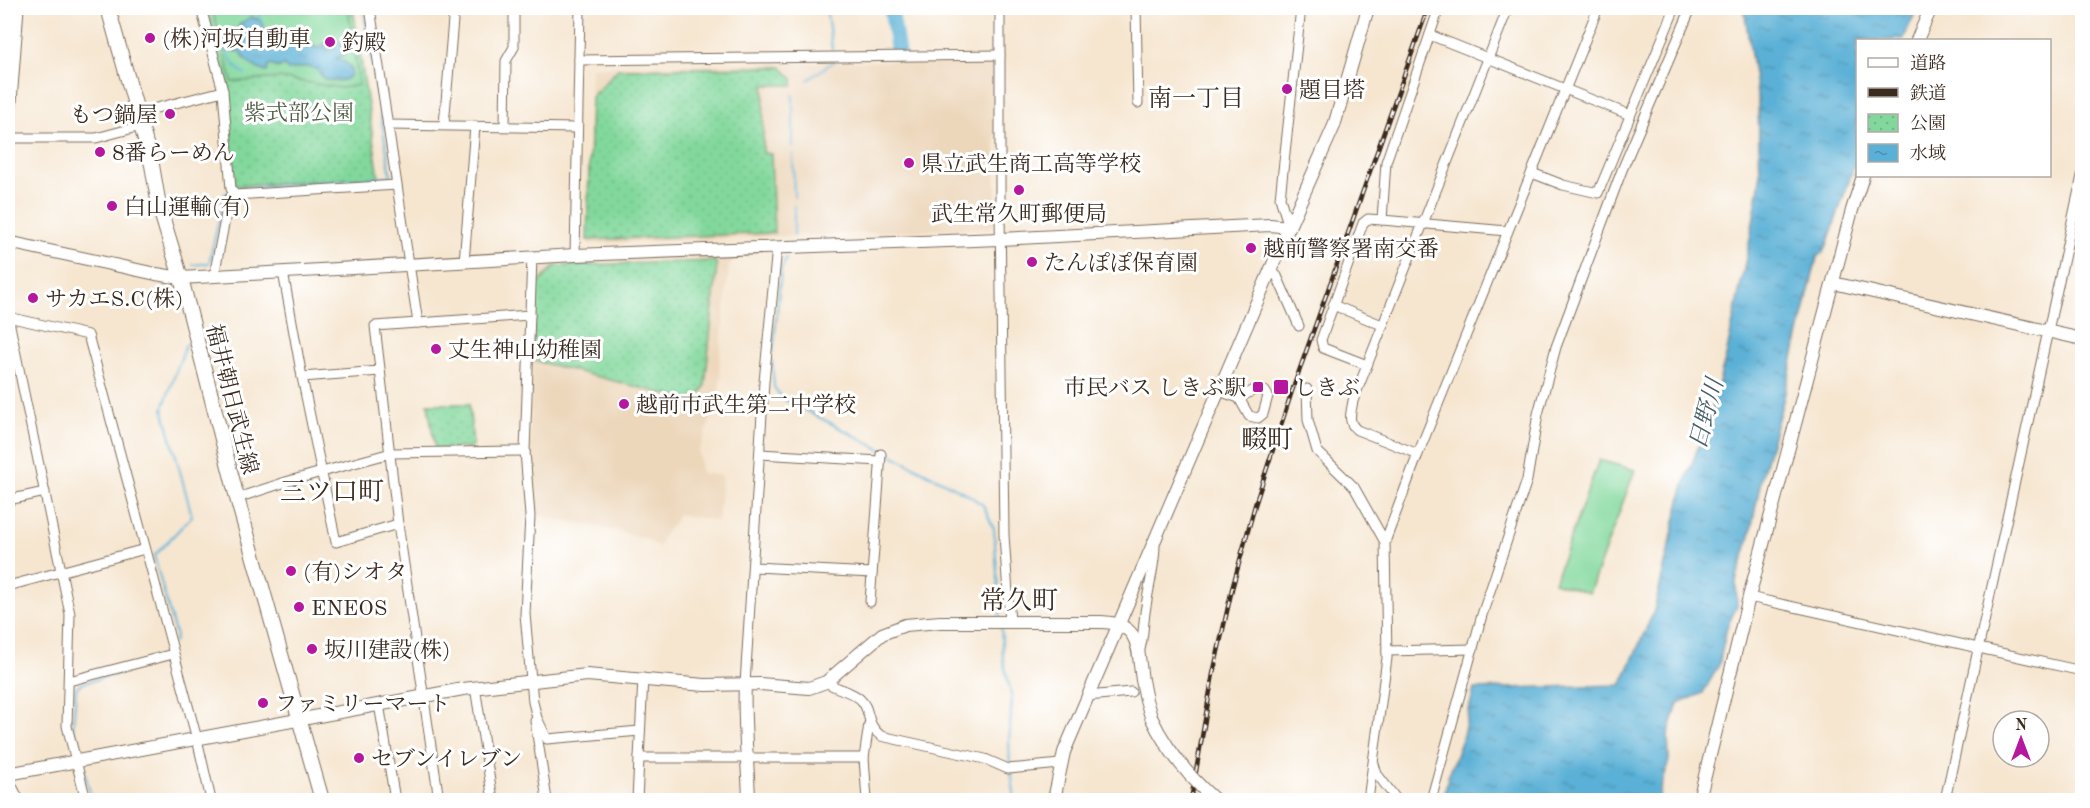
<svg xmlns="http://www.w3.org/2000/svg" width="2090" height="808" viewBox="0 0 2090 808" font-family="'Old Standard TT','Noto Serif JP',serif">
	<style>
		.built { fill: #edd7bb }
		.park { fill: url(#park-dots); stroke: #5e815d; stroke-width: 1.5 }
		.garden { fill: #82d89c; stroke: #5e815d; stroke-width: 1.5 }
		.water { fill: url(#water-ripples); stroke: #4a6d7a; stroke-width: 1.5 }
		.lines { fill: none; stroke-linecap: round; stroke-linejoin: round }
		.stream { stroke: #5ab0d6; stroke-width: 2 }
		.river { stroke: #5ab0d6; stroke-width: 15 }
		.street-casing { stroke: #7c6c5c; stroke-width: 11 }
		.secondary-casing { stroke: #7c6c5c; stroke-width: 14 }
		.primary-casing { stroke: #7c6c5c; stroke-width: 16 }
		.street { stroke: #fff; stroke-width: 9 }
		.secondary { stroke: #fff; stroke-width: 12 }
		.primary { stroke: #fff; stroke-width: 14 }
		.rail-casing { stroke: #3b2a1e; stroke-width: 4.5 }
		.rail { stroke: #fff; stroke-width: 2; stroke-dasharray: 7; stroke-linecap: butt }
		.secondary-bridge-casing { stroke: #7c6c5c; stroke-width: 14; stroke-linecap: butt }
		.secondary-bridge { stroke: #fff; stroke-width: 12 }
		.poi-dot { fill: #b5179e; stroke: #fff; stroke-width: 2 }
		.labels { text-anchor: middle; stroke-width: 6; stroke-linejoin: round; paint-order: stroke }
		.poi-label { font-size: 22px; fill: #3b2a1e; stroke: #fff; text-anchor: start }
		.park-label { font-size: 22px; fill: #505e44; stroke: #fff }
		.street-label { font-size: 22px; fill: #3b2a1e; stroke: #fff }
		.neighbourhood-label { font-size: 24px; fill: #3b2a1e; stroke: #fff }
		.water-label { font-size: 24px; font-style: italic; fill: #476068; stroke: #fff }
		.quarter-label { font-size: 26px; fill: #3b2a1e; stroke: #fff }
	</style>
	<defs>
		<pattern id="park-dots" width="8" height="8" patternUnits="userSpaceOnUse" patternTransform="scale(1.5)"><rect width="8" height="8" fill="#82d89c"/><path d="M2 2h.1M6 6h.1" fill="none" stroke="#71ba86" stroke-width="1.8" stroke-linecap="round"/></pattern>
		<pattern id="water-ripples" width="26" height="14" patternUnits="userSpaceOnUse" patternTransform="scale(1.5)"><rect width="26" height="14" fill="#5ab0d6"/><path d="M2 4q2-2 4 0t4 0M15 11q2-2 4 0t4 0" fill="none" stroke="#4c8fad"/></pattern>
	</defs>
	<rect width="100%" height="100%" fill="#fff"/>
	<filter id="ink" filterUnits="userSpaceOnUse"><feTurbulence type="fractalNoise" baseFrequency=".0167" numOctaves="2"/><feDisplacementMap in="SourceGraphic" scale="12" xChannelSelector="R" yChannelSelector="G"/><feConvolveMatrix kernelMatrix="1 2 1 2 8 2 1 2 1" color-interpolation-filters="sRGB"/></filter>
	<filter id="wash" filterUnits="userSpaceOnUse"><feTurbulence type="fractalNoise" baseFrequency=".008" numOctaves="4" result="noise"/><feDisplacementMap in="SourceGraphic" scale="24" xChannelSelector="R" yChannelSelector="G"/><feGaussianBlur stdDeviation="1.35" result="paint"/><feColorMatrix in="noise" values="0 0 0 0 0 0 0 0 0 0 0 0 0 0 0 0 0 1.4 0 .05"/><feComposite in="paint" operator="in"/></filter>
	<g filter="url(#wash)">
		<rect width="100%" height="100%" fill="#f6e6d0"/>
		<g class="built">
			<path d="M991,59L995,62L996,222L989,228L589,244L587,238L591,67Z"/>
			<path d="M734,258L729,267L728,276L719,367L721,376L718,399L699,451L701,473L722,476L718,521L677,514L675,521L663,536L659,547L643,537L640,538L618,531L538,515L534,510L529,447L536,269L542,264Z"/>
		</g>
		<g class="park">
			<path d="M206,8H353L379,177L234,186L228,87Z"/>
			<path d="M781,67L793,79V85H764L763,153L771,154L774,233L587,240L591,97L618,69Z"/>
			<path d="M715,261L717,265L705,386C701,395 697,398 688,400L532,360L536,286L555,266Z"/>
			<path d="M428,404H469L473,444L469,448L435,449Z"/>
		</g>
		<g class="garden">
			<path d="M212,8H348L359,85L341,88L280,78L232,82Z"/>
			<path d="M1599,460L1635,470L1589,593L1554,582Z"/>
		</g>
		<g class="water">
			<path d="M1744,8H1917L1903,40H1858L1857,157L1827,245L1823,253L1817,257L1783,401L1762,475L1749,540L1736,581L1737,606L1727,627L1719,665L1703,693L1678,704L1668,735L1669,760L1658,800H1443L1448,777L1462,739L1474,689L1621,685L1654,611L1683,488L1709,418L1726,356L1751,234L1760,179L1758,101Z"/>
			<path d="M252,16L254,19L257,18L259,21H261L266,31L268,29H276C285,34 288,42 299,36L317,48L326,43L327,50L335,49L334,41H339L345,49V54L337,59L345,62L351,68V75C343,83 335,81 325,80C312,61 308,67 288,70L283,65L281,67L279,66L278,68L271,65L268,67L267,72C258,70 244,61 241,52L229,50L230,35L237,31L240,24Z"/>
		</g>
		<g class="lines">
			<g class="stream">
				<path d="M259,8L261,21"/>
				<path d="M826,8L832,49"/>
				<path d="M234,32L226,31C222,47 231,66 245,74"/>
				<path d="M808,80L834,61"/>
				<path d="M793,146V95"/>
				<path d="M793,154L794,197"/>
				<path d="M236,189L391,176L363,8"/>
				<path d="M794,206V235"/>
				<path d="M193,265L209,263L225,194L231,192"/>
				<path d="M773,352L781,270L786,258"/>
				<path d="M772,361L774,387L782,398L967,494L983,505L994,529L1000,617"/>
				<path d="M1001,625L1003,659L1012,698L1009,743L1010,765"/>
				<path d="M174,642L176,637L154,556L192,516L163,408L186,344"/>
				<path d="M79,748L73,727L76,688L80,684L163,661"/>
				<path d="M84,770L92,800"/>
				<path d="M1011,771L1015,800"/>
			</g>
			<path class="river" d="M891,8L898,53"/>
		</g>
	</g>
	<g filter="url(#ink)">
		<g class="lines">
			<defs>
				<g id="street">
					<path d="M201,8L223,91L231,189L235,195"/>
					<path d="M370,8L418,323"/>
					<path d="M1000,8V211L1004,535L1010,623"/>
					<path d="M1136,8L1138,103"/>
					<path d="M2072,8L2082,10"/>
					<path d="M1430,35L1630,115"/>
					<path d="M579,60L1000,55"/>
					<path d="M137,113L223,91"/>
					<path d="M388,125L577,128"/>
					<path d="M444,125L454,8"/>
					<path d="M505,126L506,61L514,47V8"/>
					<path d="M9,138H96L141,126"/>
					<path d="M8,155L19,8"/>
					<path d="M1532,173L1563,185L1598,193L1675,8"/>
					<path d="M1382,220L1386,162L1439,8"/>
					<path d="M1289,227L1280,198L1301,8"/>
					<path d="M575,255L580,8"/>
					<path d="M532,257L525,451L530,516L525,614L533,702L537,718L547,739L640,731"/>
					<path d="M464,262L475,126"/>
					<path d="M1270,271L1277,276L1299,326"/>
					<path d="M283,272L302,377L336,542L398,524"/>
					<path d="M214,276L229,199L235,195L397,185"/>
					<path d="M1333,305L1382,325"/>
					<path d="M8,316L70,614L67,726L86,800"/>
					<path d="M8,317L88,335L197,739L211,800"/>
					<path d="M1367,365L1323,348L1321,340L1363,223L1368,219L1382,220L1507,231"/>
					<path d="M302,377L380,371"/>
					<path d="M1256,389L1265,391L1268,396L1263,414L1258,418L1249,416L1239,398Z"/>
					<path d="M1307,389L1308,420L1317,451L1354,487L1385,542"/>
					<path d="M1219,391L1239,398"/>
					<path d="M760,454L880,461"/>
					<path d="M1418,454L1357,430C1347,422 1351,413 1353,401L1508,8"/>
					<path d="M237,498L289,481L391,453L525,451"/>
					<path d="M8,500L45,492"/>
					<path d="M753,567L872,573"/>
					<path d="M8,586L145,549"/>
					<path d="M1749,597L2082,671"/>
					<path d="M870,602L881,454"/>
					<path d="M1387,651L1473,649"/>
					<path d="M1139,653C1144,638 1143,622 1146,606C1149,585 1155,565 1155,544"/>
					<path d="M69,681L173,654"/>
					<path d="M826,682C836,689 851,691 860,699C872,710 864,723 881,736L985,759L1008,769L1060,764"/>
					<path d="M745,684L764,382L777,247"/>
					<path d="M475,687L493,800"/>
					<path d="M1087,696L1131,692"/>
					<path d="M379,704L395,800"/>
					<path d="M535,721L547,800"/>
					<path d="M639,758H864"/>
					<path d="M1374,764L1377,774L1397,800"/>
					<path d="M8,778L19,800"/>
					<path d="M439,800L398,524L375,326L530,315"/>
					<path d="M637,800L643,678"/>
					<path d="M867,800L864,758L869,724"/>
					<path d="M1368,800L1387,658L1385,542L1418,454L1598,8"/>
					<path d="M1431,800L1482,615L1527,480L1538,414L1556,347L1622,170L1691,8"/>
					<path d="M1945,800L2082,176"/>
				</g>
				<g id="secondary">
					<path d="M1917,40L1931,8"/>
					<path d="M8,242L156,274L181,278L575,255L1000,239L1270,225L1289,227"/>
					<path d="M1833,283L2082,339"/>
					<path d="M745,684C743,724 748,761 749,800"/>
					<path d="M8,774L463,689L587,675L705,685L760,684L809,688L826,682L882,634L905,625L940,622H1101C1142,623 1137,649 1142,680C1144,693 1147,705 1151,717"/>
					<path d="M1054,800L1064,752L1289,227L1334,126L1368,8"/>
					<path d="M1699,800L1749,597L1852,210L1863,176"/>
				</g>
				<path id="primary" d="M108,8L152,165L159,206L181,278L237,498L322,800"/>
			</defs>
			<use href="#street" class="street-casing"/>
			<use href="#secondary" class="secondary-casing"/>
			<use href="#primary" class="primary-casing"/>
			<use href="#street" class="street"/>
			<use href="#secondary" class="secondary"/>
			<use href="#primary" class="primary"/>
			<defs>
				<path id="rail" d="M1191,800L1213,674L1232,589L1255,505L1292,391L1428,8"/>
			</defs>
			<use href="#rail" class="rail-casing"/>
			<use href="#rail" class="rail"/>
			<defs>
				<path id="secondary-bridge" d="M1151,717C1167,751 1188,776 1215,800"/>
			</defs>
			<use href="#secondary-bridge" class="secondary-bridge-casing"/>
			<use href="#secondary-bridge" class="secondary-bridge"/>
		</g>
	</g>
	<g class="poi-dot">
		<circle cx="150" cy="38" r="6"/>
		<circle cx="330" cy="42" r="6"/>
		<circle cx="1287" cy="89" r="6"/>
		<circle cx="170" cy="114" r="6"/>
		<circle cx="100" cy="152" r="6"/>
		<circle cx="909" cy="163" r="6"/>
		<circle cx="1019" cy="190" r="6"/>
		<circle cx="112" cy="206" r="6"/>
		<circle cx="1251" cy="248" r="6"/>
		<circle cx="1032" cy="262" r="6"/>
		<circle cx="33" cy="298" r="6"/>
		<circle cx="436" cy="349" r="6"/>
		<rect x="1252" y="381" width="12" height="12" rx="3"/>
		<rect x="1273" y="379" width="16" height="16" rx="3"/>
		<circle cx="624" cy="404" r="6"/>
		<circle cx="291" cy="571" r="6"/>
		<circle cx="299" cy="607" r="6"/>
		<circle cx="312" cy="649" r="6"/>
		<circle cx="263" cy="703" r="6"/>
		<circle cx="359" cy="758" r="6"/>
	</g>
	<g class="labels">
		<g class="poi-label">
			<text x="162" y="46">(株)河坂自動車</text>
			<text x="342" y="50">釣殿</text>
			<text x="1299" y="97">題目塔</text>
			<text x="158" y="122" text-anchor="end">もつ鍋屋</text>
			<text x="112" y="160">8番らーめん</text>
			<text x="921" y="171">県立武生商工高等学校</text>
			<text x="124" y="214">白山運輸(有)</text>
			<text x="1019" y="221" text-anchor="middle">武生常久町郵便局</text>
			<text x="1263" y="256">越前警察署南交番</text>
			<text x="1044" y="270">たんぽぽ保育園</text>
			<text x="45" y="306">サカエS.C(株)</text>
			<text x="448" y="357">丈生神山幼稚園</text>
			<text x="1246" y="395" text-anchor="end">市民バス しきぶ駅</text>
			<text x="1294" y="395">しきぶ</text>
			<text x="636" y="412">越前市武生第二中学校</text>
			<text x="303" y="579">(有)シオタ</text>
			<text x="311" y="615">ENEOS</text>
			<text x="324" y="657">坂川建設(株)</text>
			<text x="275" y="711">ファミリーマート</text>
			<text x="371" y="766">セブンイレブン</text>
		</g>
		<g class="park-label">
			<text x="299" y="120">紫式部公園</text>
		</g>
		<g class="street-label">
			<text transform="translate(233 399) rotate(76)" y="8">福井朝日武生線</text>
		</g>
		<g class="neighbourhood-label">
			<text x="1196" y="106">南一丁目</text>
		</g>
		<g class="water-label">
			<text transform="translate(1706 414) rotate(-75)" y="8">日野川</text>
		</g>
		<g class="quarter-label">
			<text x="1267" y="448">畷町</text>
			<text x="332" y="500">三ツ口町</text>
			<text x="1019" y="609">常久町</text>
		</g>
	</g>
	<rect width="2090" height="808" fill="none" stroke="#fff" stroke-width="30"/>
	<rect x="1856" y="39" width="195" height="138" fill="#ffffff" stroke="#b1aaa5" stroke-width="1.5"/>
	<rect x="1868" y="58" width="30" height="9" fill="#ffffff" stroke="#b1aaa5" stroke-width="1.5"/>
	<text x="1910" y="69" font-size="18" fill="#3b2a1e">道路</text>
	<rect x="1868" y="88" width="30" height="9" fill="#3b2a1e" stroke="#b1aaa5" stroke-width="1.5"/>
	<text x="1910" y="99" font-size="18" fill="#3b2a1e">鉄道</text>
	<rect x="1868" y="114" width="30" height="18" fill="url(#park-dots)" stroke="#b1aaa5" stroke-width="1.5"/>
	<text x="1910" y="129" font-size="18" fill="#3b2a1e">公園</text>
	<rect x="1868" y="144" width="30" height="18" fill="url(#water-ripples)" stroke="#b1aaa5" stroke-width="1.5"/>
	<text x="1910" y="159" font-size="18" fill="#3b2a1e">水域</text>
	<g transform="translate(2021 739)"><circle r="28" fill="#ffffff" stroke="#b1aaa5" stroke-width="1.5"/>
	<path d="M0-4.5L10 22L0 15L-10 22Z" fill="#b5179e"/>
	<text y="-9" font-size="16" font-weight="bold" text-anchor="middle" fill="#3b2a1e">N</text>
	</g>
</svg>
